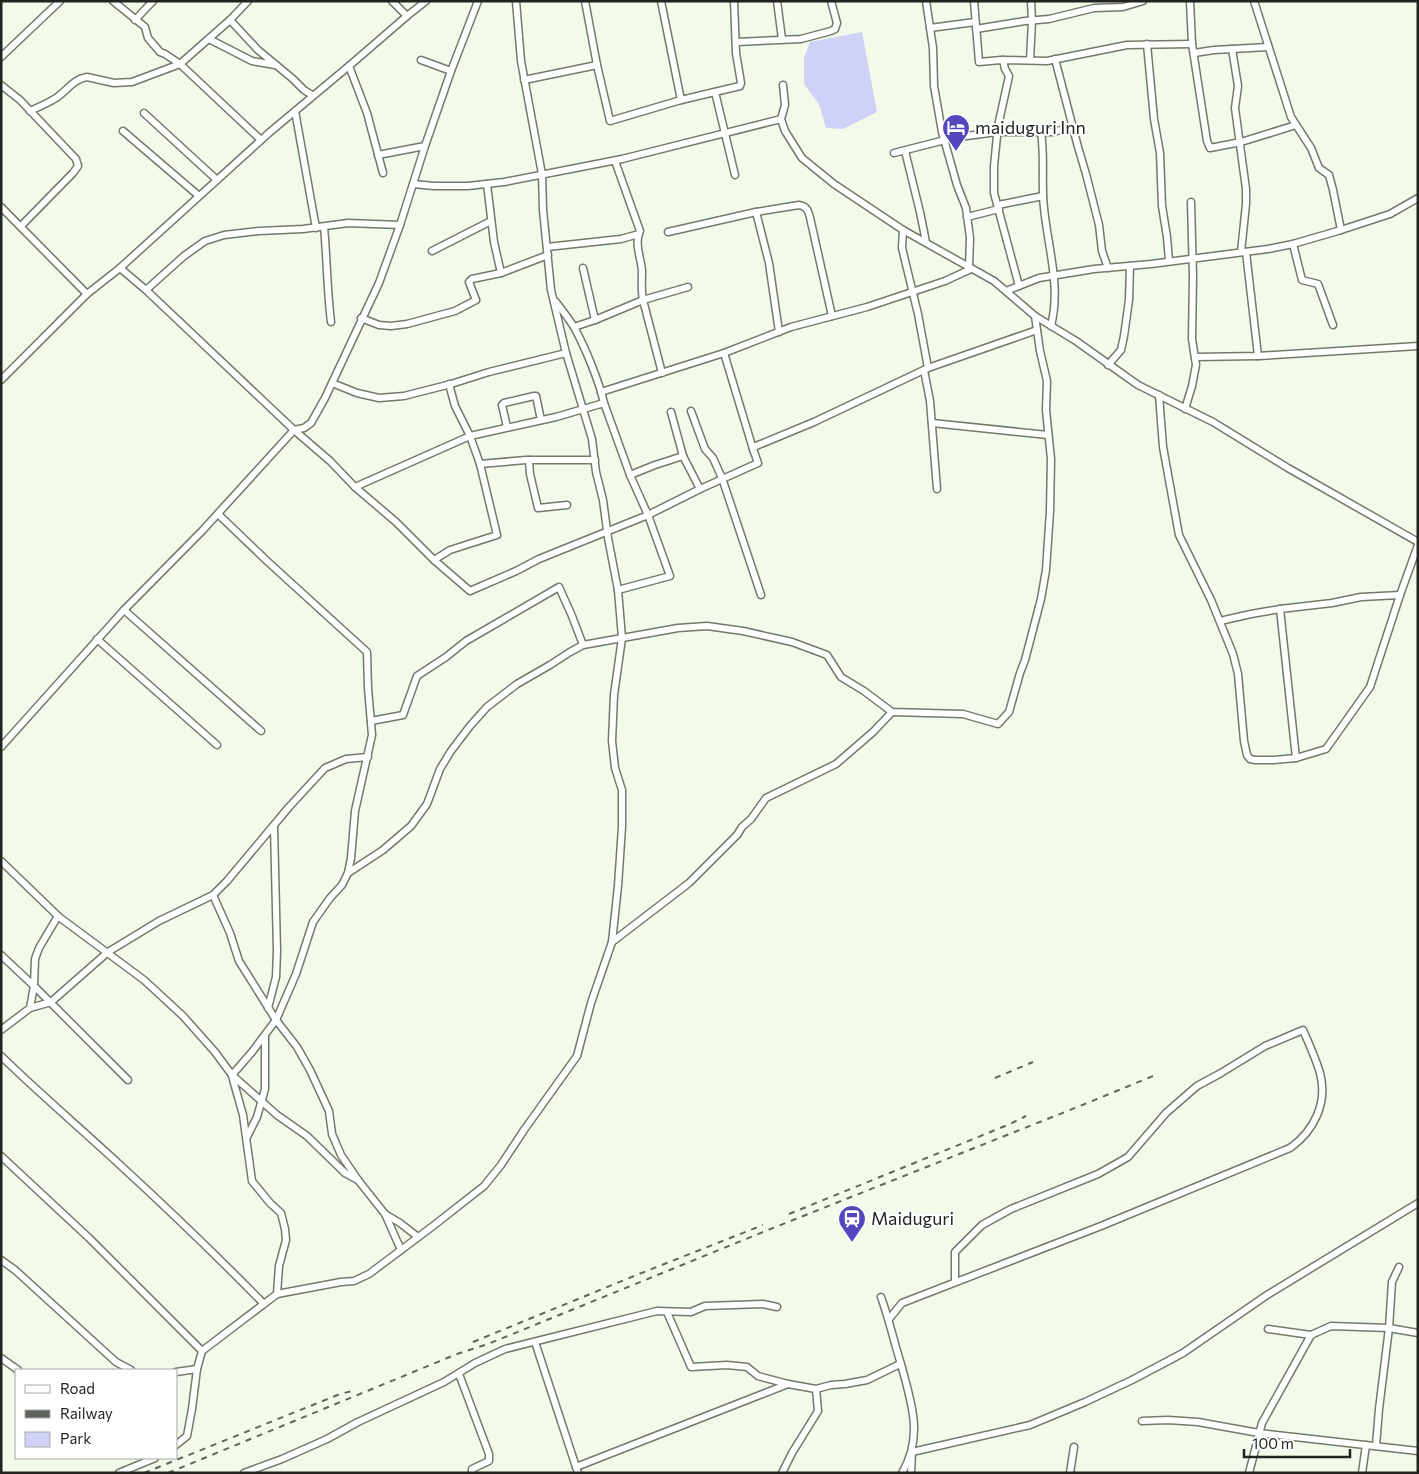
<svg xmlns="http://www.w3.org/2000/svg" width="1419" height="1474" viewBox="0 0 1419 1474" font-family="Commissioner,sans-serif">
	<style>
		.green { fill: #cfd1f7 }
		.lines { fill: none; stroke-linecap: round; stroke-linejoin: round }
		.minor-casing { stroke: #727a6b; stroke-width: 9 }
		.minor { stroke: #fff; stroke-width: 6 }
		.rail { stroke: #60655c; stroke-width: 2; stroke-dasharray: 6 6; stroke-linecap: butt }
		.labels { text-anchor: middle; stroke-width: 4; stroke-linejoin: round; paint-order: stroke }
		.poi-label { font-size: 18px; fill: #22251f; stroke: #fff; text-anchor: start }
	</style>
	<rect width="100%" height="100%" fill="#f2fbea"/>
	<path class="green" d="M862,32L877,112L843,129L826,128L819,104L804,84V58L810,42Z"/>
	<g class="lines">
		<defs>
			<g id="minor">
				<path d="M113,1L145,27L148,38L160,52L165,54L180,64L261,140"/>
				<path d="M392,1L407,16"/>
				<path d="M585,1L597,65L610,121L681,100L740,86L741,83L736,53L734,1"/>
				<path d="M661,1L681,100"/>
				<path d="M777,1L782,39"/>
				<path d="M926,1L933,48L934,86L942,132L957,185L966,208L970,238L969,268"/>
				<path d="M974,1L979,62L1001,60L1047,61L1127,45L1192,44"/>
				<path d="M1190,1L1192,44L1207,141L1210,148L1241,142L1296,125"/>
				<path d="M1254,1L1291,117L1311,148L1319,168L1329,175L1333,190L1341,230"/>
				<path d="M135,20L153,1"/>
				<path d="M230,20L248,1"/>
				<path d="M930,28L975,22"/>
				<path d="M976,29L1025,21L1049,19L1094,8L1123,7L1143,1"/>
				<path d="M209,39L252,61L275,65"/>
				<path d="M736,42L801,39L831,31L835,29L837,23L831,1"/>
				<path d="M1147,44L1154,119L1160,153L1162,206L1167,237L1169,261"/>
				<path d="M1232,49L1238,86L1235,108L1246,189V204L1241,252"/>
				<path d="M1194,53L1214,50L1268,47"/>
				<path d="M1,57L60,1"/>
				<path d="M1055,59L1078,147L1086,174L1099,225L1102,251L1108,268"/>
				<path d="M421,60L451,71"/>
				<path d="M1003,60L1005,69L1009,76L998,126L994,166V193L1019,286"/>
				<path d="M1030,60L1032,21L1031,1"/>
				<path d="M349,66L367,113L383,173"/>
				<path d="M524,80L597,65"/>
				<path d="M1,85L20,100L76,159L78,166L73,173L21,226"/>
				<path d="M783,85L785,105L781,119L785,131L802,158L834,184L903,230L994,281L1035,316L1076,341L1138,385L1213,422L1288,468L1418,542"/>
				<path d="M715,92L735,175"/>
				<path d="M30,111C39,107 48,103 56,98C67,91 73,79 87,77L114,83L132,82L180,64L230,20L258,50L293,79L304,90L312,95"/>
				<path d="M295,111L316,228"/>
				<path d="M144,113L217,180"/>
				<path d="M123,131L199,196"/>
				<path d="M1041,132C1045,158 1041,183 1044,208C1048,248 1061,286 1051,326"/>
				<path d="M944,139L997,132H1053L1073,127"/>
				<path d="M905,151L920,212L926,242"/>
				<path d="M894,153L945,140"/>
				<path d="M378,155L425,146"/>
				<path d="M413,184L434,186H468L504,182L622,159L781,119"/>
				<path d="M487,184L494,242L501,273"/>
				<path d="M998,205L1043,196"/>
				<path d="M1,207L87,294"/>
				<path d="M756,212L769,263L779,332"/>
				<path d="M967,217L999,209"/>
				<path d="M324,227C327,258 327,290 331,322"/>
				<path d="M903,230L902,248L918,314L928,368"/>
				<path d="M668,232L756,212L799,205C808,206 809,213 811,222L832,316"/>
				<path d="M1293,244L1302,280L1318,284L1333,325"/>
				<path d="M547,247L621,239L639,234"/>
				<path d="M432,251L491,221"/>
				<path d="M1246,252L1258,356"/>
				<path d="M120,268L146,290L184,256L205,241L224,235L259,231L303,229L348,223L400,225"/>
				<path d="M583,268L595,320"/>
				<path d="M146,290L294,430L330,461L355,487L396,522L434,560L470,591L516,571L539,559L648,515L700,489"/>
				<path d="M1006,291L1039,278L1094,269L1151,264L1268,249L1293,244L1341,230L1390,214L1418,198"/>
				<path d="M556,302C562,310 569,319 574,327C585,347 599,381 604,403L630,475L648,515L670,576L618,590"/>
				<path d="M361,318L379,325L391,326L407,324L455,311L476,300L469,282L472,279L501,273L548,255"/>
				<path d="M574,327L595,320L643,300C641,290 642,281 642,271C641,258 634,243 640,231L615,161"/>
				<path d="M724,353L753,449"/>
				<path d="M1195,357L1258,356L1418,346"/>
				<path d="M1108,365L1121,350L1124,336L1129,300L1130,266"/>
				<path d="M924,370L930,401L937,489"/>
				<path d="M662,373L643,300L688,287"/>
				<path d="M1,380L87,294L120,268L270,132L349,66L407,16L426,1"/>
				<path d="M332,383L357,393L379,398L404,396L451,384L489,372L566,353"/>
				<path d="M601,392L724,353L791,327L867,307L945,281L971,269"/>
				<path d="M1159,395L1163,447L1179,535L1211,600L1233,654L1238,674L1244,741L1247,755L1250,759L1255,760H1274L1296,758L1326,749L1370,687L1400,595L1418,545"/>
				<path d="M1185,409L1192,386L1196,365L1192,339L1193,276L1191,202"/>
				<path d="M691,411L705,449L713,458L722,478L761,595"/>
				<path d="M671,412L683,456"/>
				<path d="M932,423L1048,435"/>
				<path d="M507,427L502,405L504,403L534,396H536L541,420"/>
				<path d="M529,460L530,474L538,508L567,505"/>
				<path d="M480,464L526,460H595"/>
				<path d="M630,475L655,465L683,456L700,489L758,463L753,449L756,446L814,422L928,368L1037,330"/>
				<path d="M355,487L470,436L556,417L604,403"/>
				<path d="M218,514L267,561L367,652L368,688L372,735L355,811L351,858L348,873L342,885L330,898L313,922L296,974L276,1020L252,1052L232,1075"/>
				<path d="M434,560L450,550L497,535L480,464L470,436L455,406L449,384"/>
				<path d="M1280,609L1296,758"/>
				<path d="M124,610L261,731"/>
				<path d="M1220,621L1251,614L1280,609L1332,603L1361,597L1400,595"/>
				<path d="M97,639L217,745"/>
				<path d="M371,721L403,715L417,676L446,657L466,641L559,587L572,616L583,645"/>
				<path d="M1,747L124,610L202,531L294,430L304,428L311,423L325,398L379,283L400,225L425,146L451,71L478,1"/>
				<path d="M1,861L59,917L144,980L183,1016L215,1052L232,1075L277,1115L307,1136L345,1173L358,1180"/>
				<path d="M348,873L383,850L411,826L427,804L440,769L451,751L470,726L487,707L517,684L550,665L570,652L583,645L678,628L707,626L743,631L792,642L827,655L841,677L864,691L892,712L963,714L998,724L1009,712L1020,673L1025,660L1041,599L1046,570L1050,511L1051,459L1046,410L1047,381L1040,351L1035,316"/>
				<path d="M213,895L230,933L239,961L276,1020L297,1047L310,1070L329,1111L332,1134L341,1155L358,1180L385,1214L401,1250"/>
				<path d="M612,942L689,883L737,835L742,827L751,819L766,798L836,764L873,732L892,712"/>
				<path d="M1,955L34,986L128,1080"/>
				<path d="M30,1008L51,1002L108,952L159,921L213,895L227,881L289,807L325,768L346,759L368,757"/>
				<path d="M268,1008L276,977L277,951L274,827"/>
				<path d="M1,1030L30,1008L34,986L35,959L39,948L58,916"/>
				<path d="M1,1056C39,1093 80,1128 119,1164C168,1209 217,1256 263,1303"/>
				<path d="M232,1076L243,1115L252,1181L270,1203L281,1213L285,1229L286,1240L279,1266L277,1294"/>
				<path d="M247,1137L257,1117L265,1089V1035"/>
				<path d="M1,1156L89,1238L202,1351"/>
				<path d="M385,1214L400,1223L418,1237"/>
				<path d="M1,1260L15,1270L116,1362L131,1370"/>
				<path d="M881,1297C889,1319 894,1342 901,1364C911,1402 924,1436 902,1473"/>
				<path d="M667,1312L691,1367L727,1365L747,1367L758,1376L788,1384L816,1389L831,1385L845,1384L867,1380L900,1364"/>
				<path d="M889,1319L902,1303L1101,1226L1290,1148C1314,1131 1328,1103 1320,1073C1316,1059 1309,1044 1303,1030L1265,1046L1221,1073L1197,1086L1166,1113L1128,1157L1098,1174L1011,1209L982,1225L955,1252V1282"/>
				<path d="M1268,1329L1311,1335"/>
				<path d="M535,1342L578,1473"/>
				<path d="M1,1358L18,1370"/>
				<path d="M176,1372L197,1369"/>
				<path d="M459,1374L489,1454V1461L472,1469V1473"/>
				<path d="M1142,1421L1168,1420L1198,1422L1259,1433L1418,1451"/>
				<path d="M176,1445L187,1436L192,1409L197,1369L202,1351L277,1294L341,1282L354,1281L369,1274L433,1226L484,1186L501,1165L524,1130L577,1056L591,1003L612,942L618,886L622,827V790L615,768L612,741L614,695L622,638L618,590L608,538L603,500L596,472L592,439L566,353L551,290L543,210L542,174L521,61L516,1"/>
				<path d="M1376,1446L1379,1409L1389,1328L1392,1282L1399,1267"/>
				<path d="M576,1467L788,1384"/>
				<path d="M119,1473L155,1458"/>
				<path d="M244,1473L282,1459L327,1439L358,1422L444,1382L475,1363L505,1349L657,1311L691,1312L705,1306L763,1304L777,1307"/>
				<path d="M782,1473L792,1453L818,1411L816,1389"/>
				<path d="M911,1473L912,1452L1030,1425L1085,1402L1132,1380L1183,1353L1267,1295L1418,1203"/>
				<path d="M1070,1473L1074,1447"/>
				<path d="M1249,1473L1262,1423L1311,1335L1331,1326L1389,1328L1418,1333"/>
				<path d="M1362,1473L1366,1445"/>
			</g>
		</defs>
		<use href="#minor" class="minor-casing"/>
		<use href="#minor" class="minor"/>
		<g class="rail">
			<path d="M995,1078L1033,1062"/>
			<path d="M789,1214L1010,1124L1026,1116"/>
			<path d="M473,1342L639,1274L763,1225"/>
			<path d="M144,1473L340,1394L356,1390"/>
			<path d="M168,1473L457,1354L488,1344L768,1230L1080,1106L1158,1074"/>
		</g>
	</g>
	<defs>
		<symbol id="hotel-pin" viewBox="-11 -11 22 30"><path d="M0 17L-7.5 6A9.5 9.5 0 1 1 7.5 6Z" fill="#5446bd" stroke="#fff"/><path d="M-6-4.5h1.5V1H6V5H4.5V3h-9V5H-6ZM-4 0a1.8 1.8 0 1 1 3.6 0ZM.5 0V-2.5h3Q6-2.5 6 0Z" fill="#fff"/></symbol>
		<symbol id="station-pin" viewBox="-11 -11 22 30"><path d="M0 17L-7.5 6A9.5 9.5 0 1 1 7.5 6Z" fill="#5446bd" stroke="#fff"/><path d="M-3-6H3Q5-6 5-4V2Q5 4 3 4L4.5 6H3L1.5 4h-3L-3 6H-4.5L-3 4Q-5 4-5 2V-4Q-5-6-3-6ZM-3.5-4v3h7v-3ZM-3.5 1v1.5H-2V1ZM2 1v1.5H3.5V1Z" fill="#fff"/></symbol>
	</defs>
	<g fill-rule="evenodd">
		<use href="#hotel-pin" x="940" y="112" width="32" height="43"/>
		<use href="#station-pin" x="836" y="1203" width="32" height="43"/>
	</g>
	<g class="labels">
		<g class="poi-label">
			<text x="975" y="134">maiduguri Inn</text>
			<text x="871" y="1225">Maiduguri</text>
		</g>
	</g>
	<rect width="1419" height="1474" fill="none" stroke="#22251f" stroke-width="5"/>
	<rect x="15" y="1369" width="162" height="90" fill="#ffffff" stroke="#a7a8a5"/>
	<rect x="25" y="1385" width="25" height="8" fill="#ffffff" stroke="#a7a8a5"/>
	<text x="60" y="1394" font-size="15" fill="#22251f">Road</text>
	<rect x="25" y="1410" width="25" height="8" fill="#60655c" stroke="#a7a8a5"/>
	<text x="60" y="1419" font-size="15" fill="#22251f">Railway</text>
	<rect x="25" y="1432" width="25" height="15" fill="#cfd1f7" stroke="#a7a8a5"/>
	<text x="60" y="1444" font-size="15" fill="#22251f">Park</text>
	<path d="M1244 1449v8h106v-8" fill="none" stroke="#22251f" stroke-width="2.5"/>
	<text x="1252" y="1449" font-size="15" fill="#22251f" stroke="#ffffff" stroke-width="4" paint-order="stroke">100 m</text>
</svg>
